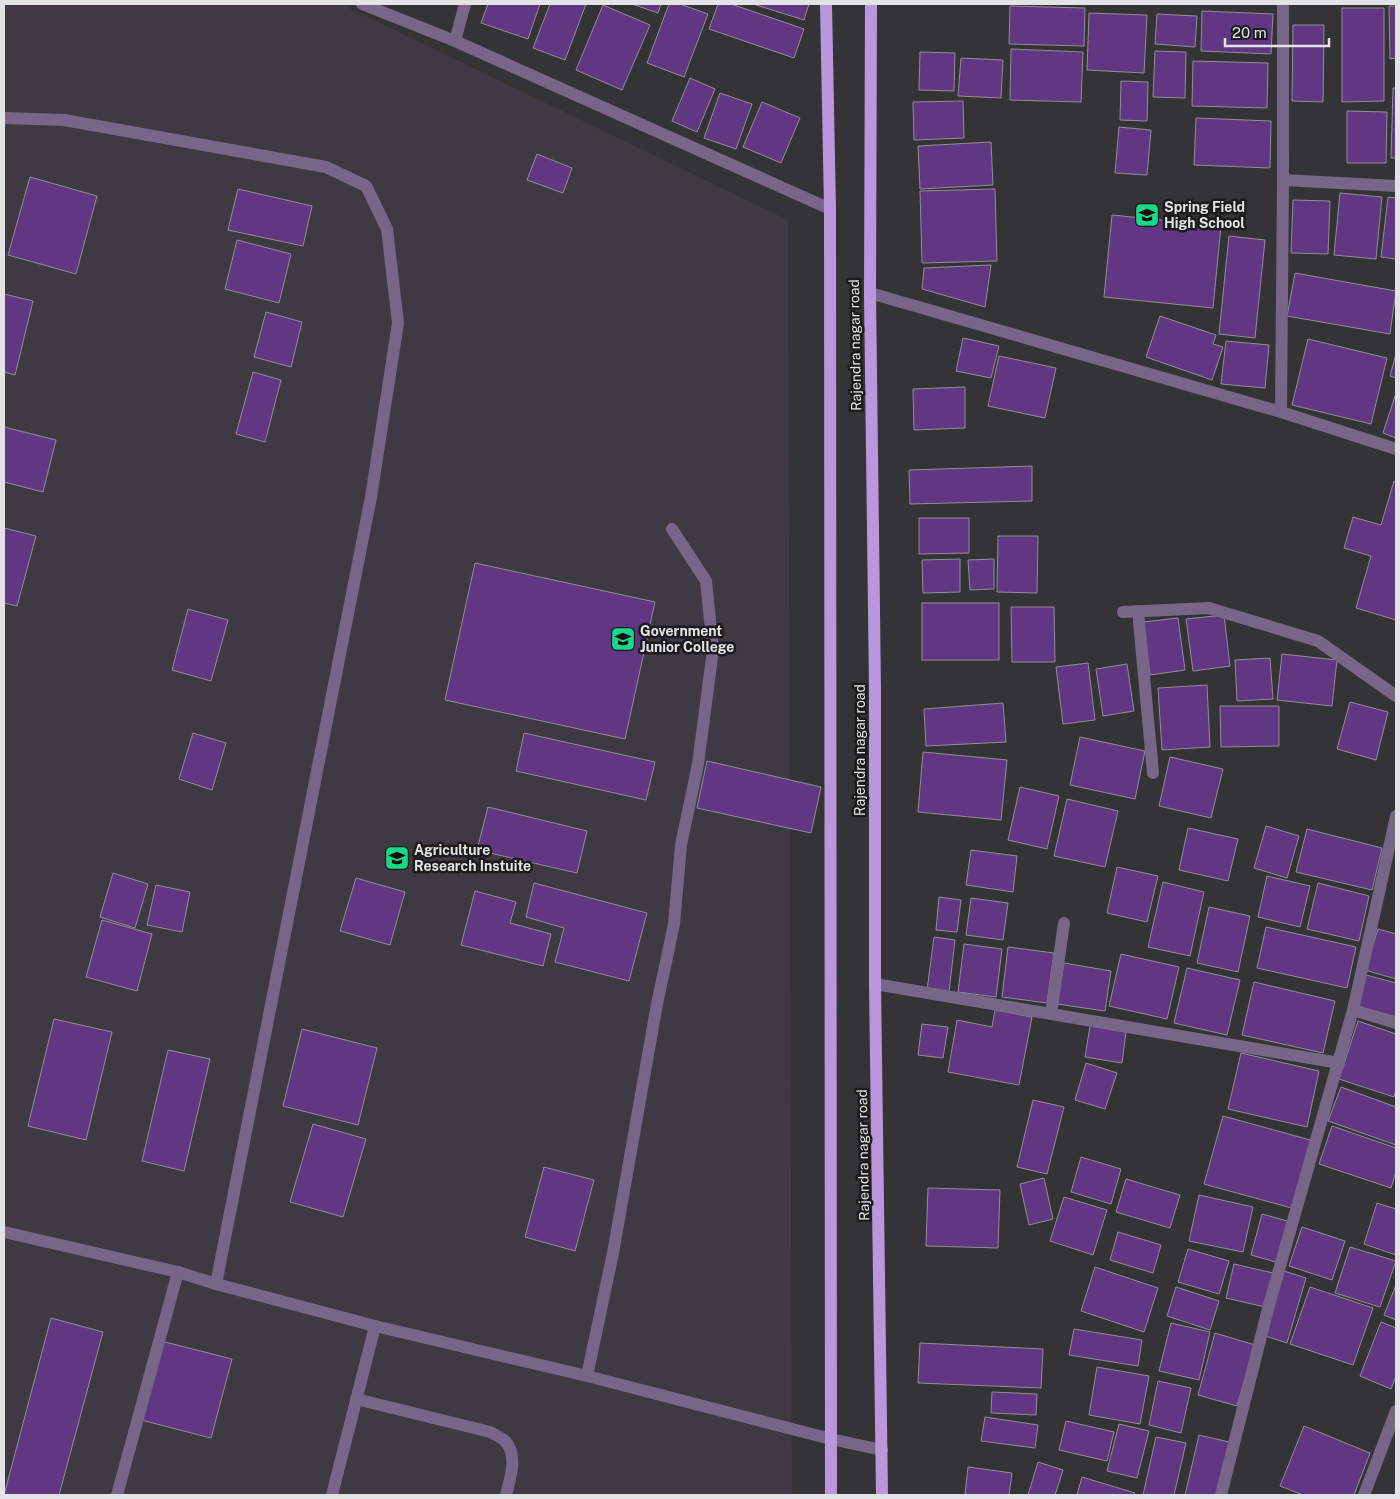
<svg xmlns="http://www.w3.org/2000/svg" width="1400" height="1499" viewBox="0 0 1400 1499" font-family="'Public Sans',sans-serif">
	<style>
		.built { fill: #3e3942 }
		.building { fill: #613783; stroke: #918f93 }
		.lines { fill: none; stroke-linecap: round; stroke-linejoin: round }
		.lane { stroke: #786689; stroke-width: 12 }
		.street { stroke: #786689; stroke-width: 12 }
		.primary { stroke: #bb96dd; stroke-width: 12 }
		.labels { text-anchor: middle; stroke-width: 5; stroke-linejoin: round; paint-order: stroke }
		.poi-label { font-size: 14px; font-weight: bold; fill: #e3e2e4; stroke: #1c1b1c; text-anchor: start }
		.street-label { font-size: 14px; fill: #e3e2e4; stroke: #1c1b1c }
	</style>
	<rect width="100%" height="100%" fill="#343336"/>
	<path class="built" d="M4,4H341L788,220L792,1495H4Z"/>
	<g class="building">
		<path d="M488,4H540L528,39L481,23Z"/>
		<path d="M550,4H586L565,60L533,48Z"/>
		<path d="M632,4H661L658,13Z"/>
		<path d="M669,4H680L708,14L684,77L647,63Z"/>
		<path d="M718,4H731L804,29L794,58L709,29Z"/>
		<path d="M753,4H809L804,20Z"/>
		<path d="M603,5L650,25L622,90L576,70Z"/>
		<path d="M1010,6L1085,8L1084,46L1009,44Z"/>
		<path d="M1389,6H1396V58L1390,59Z"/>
		<path d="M1342,8H1384V101L1342,102Z"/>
		<path d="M1202,11L1273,14L1271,54L1201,51Z"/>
		<path d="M1089,13L1147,15L1144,73L1087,70Z"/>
		<path d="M1157,14L1197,16L1195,47L1155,44Z"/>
		<path d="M1293,25H1324L1323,102L1292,101Z"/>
		<path d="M1011,49L1083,52L1081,102L1010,100Z"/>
		<path d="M1155,51L1186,52L1185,98L1153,97Z"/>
		<path d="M920,52L955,53L954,91L919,90Z"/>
		<path d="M961,58L1003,60L1001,98L958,96Z"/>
		<path d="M1193,61L1268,63L1267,108L1192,106Z"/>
		<path d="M690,78L715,89L697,132L672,121Z"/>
		<path d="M1121,81L1148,82L1147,121L1120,120Z"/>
		<path d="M1393,88H1396V158H1391Z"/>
		<path d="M720,93L752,104L736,149L704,138Z"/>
		<path d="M963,101L964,138L914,140L913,102Z"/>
		<path d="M762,102L800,118L781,163L743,147Z"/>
		<path d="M1347,111L1387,112L1386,163H1347Z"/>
		<path d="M1196,118L1271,121L1270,168L1194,165Z"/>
		<path d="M1119,127L1151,130L1147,175L1115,173Z"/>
		<path d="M991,142L993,185L920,189L918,146Z"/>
		<path d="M537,154L572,168L563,193L527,180Z"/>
		<path d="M30,177L97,196L76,274L8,255Z"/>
		<path d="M238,189L312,206L303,246L228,230Z"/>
		<path d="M995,189L997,261L922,263L920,191Z"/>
		<path d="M1340,193L1382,197L1376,259L1334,255Z"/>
		<path d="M1388,197L1396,198V259L1381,257Z"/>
		<path d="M1293,200L1330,201L1328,254L1291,253Z"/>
		<path d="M1112,215L1221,226L1213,308L1104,297Z"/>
		<path d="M1229,236L1265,240L1255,338L1219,334Z"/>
		<path d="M237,240L291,254L279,303L225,289Z"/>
		<path d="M991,265L985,307L922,289L924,268Z"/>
		<path d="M1295,273L1396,291L1390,334L1287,316Z"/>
		<path d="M4,294L33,301L15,375L4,372Z"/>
		<path d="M266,312L302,322L291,367L254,357Z"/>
		<path d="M1160,316L1216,335L1213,344L1223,347L1212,380L1146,357Z"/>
		<path d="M963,338L999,346L991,378L956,371Z"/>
		<path d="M1308,339L1387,358L1371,424L1292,405Z"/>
		<path d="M1226,341L1269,345L1265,388L1221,384Z"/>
		<path d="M1396,354V378L1390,376Z"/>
		<path d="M999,356L1056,368L1045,418L988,406Z"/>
		<path d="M253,372L281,380L265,442L236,434Z"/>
		<path d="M965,387V428L914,430L913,389Z"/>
		<path d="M1396,393V438L1383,433Z"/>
		<path d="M4,427L56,440L43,492L4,482Z"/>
		<path d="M1032,466V501L910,504L909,470Z"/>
		<path d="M1394,481L1396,482V620L1356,608L1371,556L1344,548L1353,517L1381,525Z"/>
		<path d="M919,518H969V553L919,554Z"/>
		<path d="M4,528L36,536L17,606L4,603Z"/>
		<path d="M998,536H1038L1037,593L997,592Z"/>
		<path d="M960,559V592L923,593L922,560Z"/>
		<path d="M994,559V589L970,590L968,560Z"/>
		<path d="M475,563L655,602L625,739L445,700Z"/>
		<rect x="922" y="603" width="77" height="57"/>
		<path d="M1011,607H1054L1055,662H1012Z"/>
		<path d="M188,609L228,620L211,681L172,670Z"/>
		<path d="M1224,615L1230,666L1193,671L1186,619Z"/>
		<path d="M1178,618L1185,670L1150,675L1143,622Z"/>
		<path d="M1282,654L1337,660L1332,706L1277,700Z"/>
		<path d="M1270,658L1273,699L1237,701L1235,660Z"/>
		<path d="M1088,663L1095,720L1063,724L1056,667Z"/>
		<path d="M1127,664L1134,711L1103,716L1096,669Z"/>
		<path d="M1207,685L1210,747L1162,750L1158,688Z"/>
		<path d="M1350,702L1388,712L1376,760L1337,749Z"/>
		<path d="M1003,703L1006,742L926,746L924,709Z"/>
		<path d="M1220,706H1279V746L1221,747Z"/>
		<path d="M193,733L226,743L212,790L179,779Z"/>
		<path d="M524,733L655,762L646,800L516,771Z"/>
		<path d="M1080,737L1145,751L1135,799L1070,785Z"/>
		<path d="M923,752L1007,760L1001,820L918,812Z"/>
		<path d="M1170,757L1223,769L1211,818L1159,806Z"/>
		<path d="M707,761L821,787L811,833L697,808Z"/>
		<path d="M1020,787L1059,796L1047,849L1008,840Z"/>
		<path d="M1067,799L1118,811L1105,867L1054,856Z"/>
		<path d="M488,807L587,831L577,873L477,850Z"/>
		<path d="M1266,826L1299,836L1287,878L1254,868Z"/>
		<path d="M1188,828L1238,839L1228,881L1179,870Z"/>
		<path d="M1307,829L1382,848L1372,890L1296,872Z"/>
		<path d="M971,850L1017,856L1013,892L966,885Z"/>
		<path d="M1117,867L1158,876L1147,922L1107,913Z"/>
		<path d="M113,873L148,884L135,928L100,917Z"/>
		<path d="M1267,876L1310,886L1300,927L1258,917Z"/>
		<path d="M356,878L405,892L390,945L340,931Z"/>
		<path d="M1163,882L1204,892L1190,956L1148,947Z"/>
		<path d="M534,883L647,913L629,981L555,962L564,928L526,917Z"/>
		<path d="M1318,883L1369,896L1359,941L1307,929Z"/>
		<path d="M156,885L190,892L182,932L147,925Z"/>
		<path d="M475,891L516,902L510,923L551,934L543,966L461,945Z"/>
		<path d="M939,897L961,900L957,932L936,930Z"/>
		<path d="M971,898L1008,903L1003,940L966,935Z"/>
		<path d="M1209,907L1250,916L1238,972L1197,963Z"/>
		<path d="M102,920L152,934L137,991L86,977Z"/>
		<path d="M1266,927L1356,947L1347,988L1257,968Z"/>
		<path d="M1378,929L1396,934V979L1365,970Z"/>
		<path d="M934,937L955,940L949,992L927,990Z"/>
		<path d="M964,944L1002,949L996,997L958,992Z"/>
		<path d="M1008,947L1054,953L1047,1003L1002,997Z"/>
		<path d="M1121,954L1179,967L1167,1019L1109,1006Z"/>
		<path d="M1064,963L1111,971L1105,1011L1057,1004Z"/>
		<path d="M1187,968L1240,980L1227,1035L1174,1023Z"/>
		<path d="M1366,975L1396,983V1017L1357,1006Z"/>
		<path d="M1254,982L1335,1001L1323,1053L1242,1035Z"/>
		<path d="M995,1010L1032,1017L1019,1085L948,1072L957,1020L992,1027Z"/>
		<path d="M54,1019L112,1032L86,1140L28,1126Z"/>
		<path d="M1358,1021L1396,1034V1090L1394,1097L1339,1079Z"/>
		<path d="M922,1024L948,1027L943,1058L918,1055Z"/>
		<path d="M1090,1026L1126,1032L1122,1063L1085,1057Z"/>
		<path d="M302,1029L377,1048L358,1125L283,1106Z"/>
		<path d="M168,1050L210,1059L184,1171L142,1161Z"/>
		<path d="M1241,1053L1319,1071L1307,1127L1228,1109Z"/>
		<path d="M1086,1063L1117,1073L1105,1109L1075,1100Z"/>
		<path d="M1341,1087L1396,1107V1145L1328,1121Z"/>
		<path d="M1033,1100L1064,1107L1047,1174L1017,1167Z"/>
		<path d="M1223,1116L1314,1141L1295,1209L1204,1184Z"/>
		<path d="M313,1124L366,1139L343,1217L290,1202Z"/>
		<path d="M1332,1126L1396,1148V1172L1391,1188L1319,1164Z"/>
		<path d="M1081,1157L1121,1169L1111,1204L1071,1192Z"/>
		<path d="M544,1167L594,1180L575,1251L525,1237Z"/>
		<path d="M1044,1178L1053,1219L1029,1225L1020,1184Z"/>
		<path d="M1126,1179L1180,1195L1170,1228L1116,1212Z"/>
		<path d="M928,1188L1000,1190L998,1248L926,1246Z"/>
		<path d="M1199,1195L1253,1207L1243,1252L1189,1241Z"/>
		<path d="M1064,1197L1107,1210L1093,1255L1050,1241Z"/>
		<path d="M1377,1203L1396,1209V1255L1364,1244Z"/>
		<path d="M1262,1214L1291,1222L1279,1263L1251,1255Z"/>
		<path d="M1302,1227L1345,1241L1332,1280L1289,1266Z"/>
		<path d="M1118,1232L1161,1245L1153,1273L1110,1260Z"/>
		<path d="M1350,1247L1396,1261L1380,1307L1335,1293Z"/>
		<path d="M1188,1249L1229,1261L1219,1294L1178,1282Z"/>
		<path d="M1234,1264L1273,1273L1265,1307L1226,1298Z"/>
		<path d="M1095,1267L1158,1288L1144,1332L1081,1311Z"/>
		<path d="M1281,1270L1306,1278L1287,1343L1262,1335Z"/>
		<path d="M1396,1285V1320L1384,1315Z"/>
		<path d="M1176,1287L1219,1301L1210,1330L1167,1316Z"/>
		<path d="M1310,1287L1373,1308L1353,1365L1290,1344Z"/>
		<path d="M51,1318L103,1332L59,1495H4Z"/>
		<path d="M1381,1322L1396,1328V1376L1391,1389L1360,1376Z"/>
		<path d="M1171,1323L1210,1332L1199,1380L1159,1371Z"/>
		<path d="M1074,1329L1142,1340L1138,1366L1069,1355Z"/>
		<path d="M1215,1333L1255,1345L1237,1406L1198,1395Z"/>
		<path d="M161,1341L232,1359L211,1438L141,1420Z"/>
		<path d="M920,1343L1043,1349L1041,1388L918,1383Z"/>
		<path d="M1097,1367L1149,1376L1140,1424L1089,1415Z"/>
		<path d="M1158,1381L1191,1388L1181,1433L1149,1425Z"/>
		<path d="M992,1392L1037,1394L1036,1415L991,1413Z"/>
		<path d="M985,1417L1038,1425L1035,1448L981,1441Z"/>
		<path d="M1066,1421L1114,1432L1107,1461L1059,1450Z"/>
		<path d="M1119,1424L1149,1431L1137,1478L1107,1471Z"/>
		<path d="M1304,1426L1370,1453L1354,1495H1303L1280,1486Z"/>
		<path d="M1199,1435L1229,1442L1217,1495H1185Z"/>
		<path d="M1156,1437L1186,1443L1174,1495H1143Z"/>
		<path d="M1038,1462L1063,1470L1055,1495H1028Z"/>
		<path d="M968,1467L1012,1473L1009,1495H965Z"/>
		<path d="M1082,1477L1135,1493L1134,1495H1077Z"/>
	</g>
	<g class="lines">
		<g class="lane">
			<path d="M356,1399L490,1432C494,1434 500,1437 504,1440C519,1454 510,1479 506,1495"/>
			<path d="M332,1495L375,1326"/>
		</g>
		<g class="street">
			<path d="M362,4L455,41L830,209"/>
			<path d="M455,41L465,4"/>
			<path d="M4,118L64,120L326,167L366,186L387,229L398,323L371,497L216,1284"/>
			<path d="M1283,180L1396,186"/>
			<path d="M870,293L1281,412L1396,449"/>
			<path d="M1281,412L1283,180V4"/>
			<path d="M1138,611L1153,773"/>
			<path d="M1123,612L1209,608L1318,641L1396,696"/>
			<path d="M875,984L1339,1063"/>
			<path d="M1353,1010L1396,1023"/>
			<path d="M1051,1014L1064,923"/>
			<path d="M4,1232L178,1272L216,1284L375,1326L587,1376L831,1439L882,1450"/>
			<path d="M587,1376L613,1253L657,1004L674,924L681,845L698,764L713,650L706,581L672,529"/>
			<path d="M117,1495L178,1272"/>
			<path d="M1221,1495L1269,1305L1353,1010L1396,816"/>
			<path d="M1364,1495L1396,1411"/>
		</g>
		<g class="primary">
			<path d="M826,4L830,209L831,1495"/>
			<path d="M871,4L870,293L875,689V984L882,1495"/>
		</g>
	</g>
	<defs>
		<symbol id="university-square" viewBox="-11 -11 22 22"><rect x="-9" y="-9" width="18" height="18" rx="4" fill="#18d989" stroke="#1c1b1c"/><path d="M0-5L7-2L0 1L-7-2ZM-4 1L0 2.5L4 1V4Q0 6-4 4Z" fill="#111"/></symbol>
	</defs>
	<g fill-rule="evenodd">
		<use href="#university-square" x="1133" y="201" width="28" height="28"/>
		<use href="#university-square" x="609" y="625" width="28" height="28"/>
		<use href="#university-square" x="383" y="844" width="28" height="28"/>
	</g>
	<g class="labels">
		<g class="poi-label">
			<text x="1164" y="212">Spring Field<tspan x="1164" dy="16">High School</tspan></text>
			<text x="640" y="636">Government<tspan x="640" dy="16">Junior College</tspan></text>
			<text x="414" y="855">Agriculture<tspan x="414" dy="16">Research Instuite</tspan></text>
		</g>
		<g class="street-label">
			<text transform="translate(855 345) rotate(-91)" y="5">Rajendra nagar road</text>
			<text transform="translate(860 750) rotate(-90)" y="5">Rajendra nagar road</text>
			<text transform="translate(863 1155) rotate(-91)" y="5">Rajendra nagar road</text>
		</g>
	</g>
	<rect width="1400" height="1499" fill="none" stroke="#e3e2e4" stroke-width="10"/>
	<path d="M1225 38v8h104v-8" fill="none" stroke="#e3e2e4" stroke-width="2.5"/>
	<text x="1232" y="38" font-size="15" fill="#e3e2e4" stroke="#1c1b1c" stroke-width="4" paint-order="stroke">20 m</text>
</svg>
